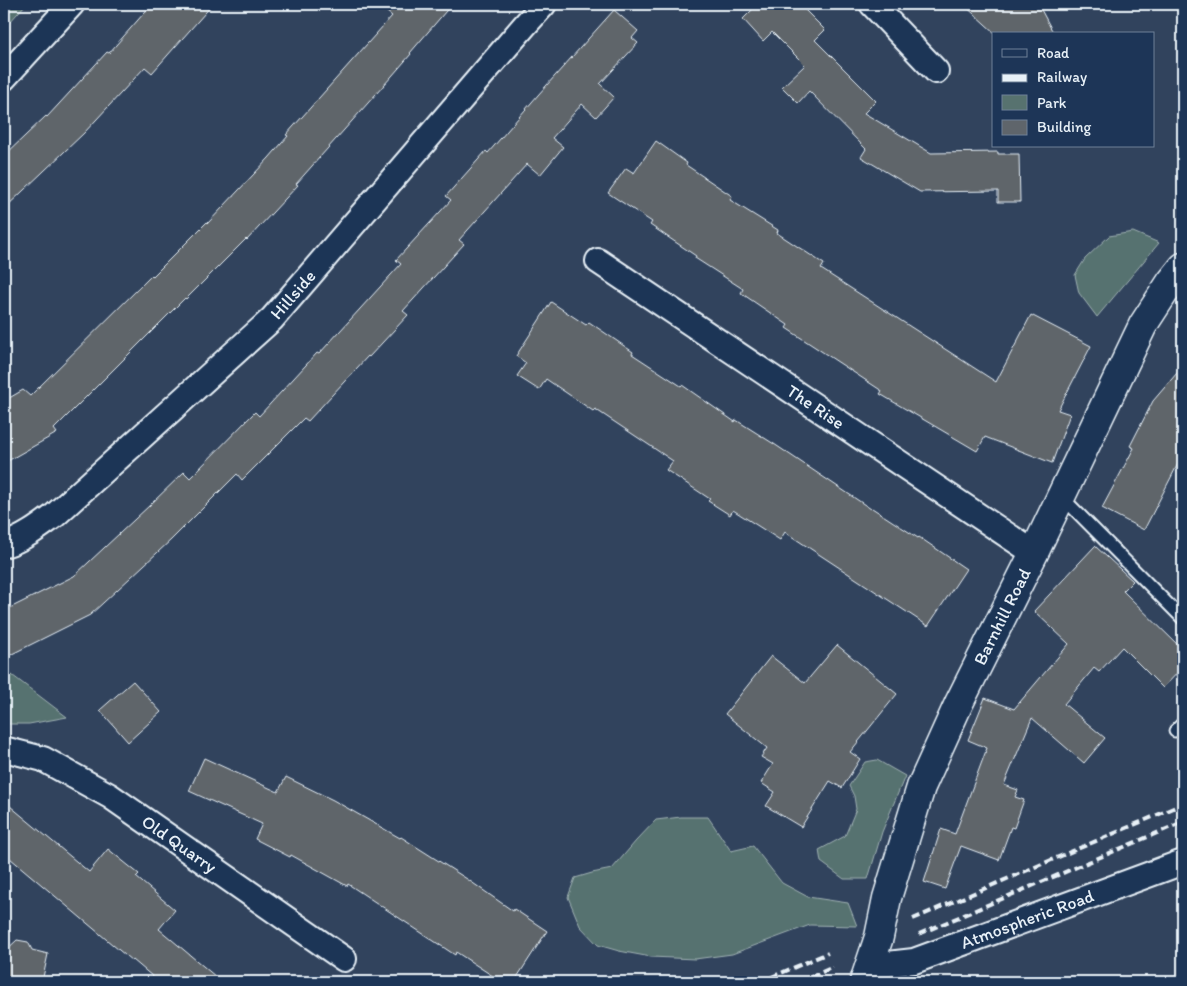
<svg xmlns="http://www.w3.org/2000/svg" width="1187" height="986" viewBox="0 0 1187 986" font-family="Itim,sans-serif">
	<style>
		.green { fill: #57726f; stroke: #a0b2b4 }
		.building { fill: #5f656b; stroke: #e8f1f8 }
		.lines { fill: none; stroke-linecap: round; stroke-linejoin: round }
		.service-casing { stroke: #e8f1f8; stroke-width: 15 }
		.minor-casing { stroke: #e8f1f8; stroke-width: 28 }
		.secondary-casing { stroke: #e8f1f8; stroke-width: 31 }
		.service { stroke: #1d3557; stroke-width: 11 }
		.minor { stroke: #1d3557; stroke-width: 24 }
		.secondary { stroke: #1d3557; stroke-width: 28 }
		.rail { stroke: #e8f1f8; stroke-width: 4; stroke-dasharray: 8 4; stroke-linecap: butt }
		.labels { text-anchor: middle; stroke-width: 4; stroke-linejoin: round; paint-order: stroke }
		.street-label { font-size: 18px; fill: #e8f1f8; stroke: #1d3557 }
	</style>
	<rect width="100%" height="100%" fill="#31435d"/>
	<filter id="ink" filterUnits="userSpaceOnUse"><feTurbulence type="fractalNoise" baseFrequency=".02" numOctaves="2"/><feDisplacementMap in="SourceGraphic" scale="10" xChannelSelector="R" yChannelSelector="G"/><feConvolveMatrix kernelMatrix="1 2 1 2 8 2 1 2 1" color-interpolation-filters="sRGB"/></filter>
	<g filter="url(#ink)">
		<g class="green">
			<path d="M4,4H26L9,23L4,19Z"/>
			<path d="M1133,232L1159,243L1097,317L1079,293L1075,275L1085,259L1109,236Z"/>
			<path d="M4,669L67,717L29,724H4Z"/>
			<path d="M877,760L905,776L882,832L868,879H844L821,862L819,850L845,836L856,809L854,796L849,786L865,762Z"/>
			<path d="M681,817H708L731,851L753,846L782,883L808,897L848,903L857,926L810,925L732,954L695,959L651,957L619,951L598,945L580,926L568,897L575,878L592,873L612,869L636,841L656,820Z"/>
		</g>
		<g class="building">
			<path d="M152,4H213L152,73L145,67L84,133L4,209V156L46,116L47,117L107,52L109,53Z"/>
			<path d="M377,4H452L410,53L411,54L392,76L296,184L298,185L247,240L246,239L186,299L185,298L54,429L57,433L4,463V401L23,390L30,396L152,275L153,276L207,222L208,223L269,158L288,136L286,135L392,16Z"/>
			<path d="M758,4H799L825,30L815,40L876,101L864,113L931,153L998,152V154H1019L1020,202H998V191L920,192L861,157L866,149L809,91L798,103L782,87L805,65L772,32L763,41L743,19Z"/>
			<path d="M963,4H1038L1054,34H996Z"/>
			<path d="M614,10L638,31L632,38L638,43L600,84L614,97L596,117L582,104L552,138L563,147L540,175L527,164L459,240L464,244L403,311L408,315L369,357L368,356L308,421L304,418L242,480L237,474L171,540L90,615L4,658V611L74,576L150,505L184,472L190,478L255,412L259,416L317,353L319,354L401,264L396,260L451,200L446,196L486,151L488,153L538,95Z"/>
			<path d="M656,141L687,163L686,165L732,196L730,200L778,230L777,233L824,264L821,269L996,382L1031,315L1091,346L1058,410L1070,414L1052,463L985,437L977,451L880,394L882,391L786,328L788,325L741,293L743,289L695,258L696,256L650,225L652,222L608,193L626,168L634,173Z"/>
			<path d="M551,302L586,325L589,322L633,352L632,354L681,386L682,385L735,422L736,420L774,444L871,509L872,508L918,538L919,537L966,569L928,626L785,532L780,540L733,510L730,515L708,501L710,499L666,470L673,461L595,409L593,411L546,379L539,390L517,376L526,363L516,356Z"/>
			<path d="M1183,366V454L1144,530L1102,508L1134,448L1130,446L1153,401Z"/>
			<path d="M1095,546L1133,581L1123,591L1183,650V667L1163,688L1122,647L1099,672L1094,668L1064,704L1105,738L1084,763L1032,718L1004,785L1018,790L1015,797L1024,800L1014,828L1011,827L999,860L961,846L945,889L924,882L941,829L955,834L987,748L968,740L985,698L1014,709L1069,644L1034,611Z"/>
			<path d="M837,645L897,694L850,752L860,759L842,788L830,781L801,827L766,806L775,792L761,783L773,764L761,757L767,748L725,714L771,656L805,683Z"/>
			<path d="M133,681L161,712L128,742L100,710Z"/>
			<path d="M204,758L278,792L286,777L333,800L400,838L401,837L467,879L513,911L514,909L547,931L514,982H502L456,952L455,955L348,884L347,886L291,855L290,857L255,839L262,824L189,791Z"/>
			<path d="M4,801L89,872L108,849L139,874L136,877L175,910L159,929L222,982H159L133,960L132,961L4,853Z"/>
			<path d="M17,940L28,942L32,950L48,954L42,982H4V952Z"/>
		</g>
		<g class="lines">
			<defs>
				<g id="service">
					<path d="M1061,496L1183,619"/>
					<path d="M1175,731L1183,723"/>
				</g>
				<g id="minor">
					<path d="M872,4L936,71"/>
					<path d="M4,78L72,4"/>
					<path id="s1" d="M598,261L1034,553"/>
					<path id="s2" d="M4,545C23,539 38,528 54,516L272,319L525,25L544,4"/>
					<path id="s3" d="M4,749L43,759L110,796L344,959"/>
					<path id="s4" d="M870,966L914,961L1183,862"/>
				</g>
				<g id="secondary">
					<path id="s5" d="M864,982L879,937L887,898L921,787L959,703L1034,553L1143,325L1171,282L1183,267"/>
				</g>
			</defs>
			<use href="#service" class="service-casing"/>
			<use href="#minor" class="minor-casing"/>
			<use href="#secondary" class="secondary-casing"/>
			<use href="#service" class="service"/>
			<use href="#minor" class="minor"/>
			<use href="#secondary" class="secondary"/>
			<g class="rail">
				<path d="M913,919L1183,804"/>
				<path d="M919,934L1183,822"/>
				<path d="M760,982L828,953"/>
				<path d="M800,982L833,967"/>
			</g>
		</g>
	</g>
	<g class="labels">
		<g class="street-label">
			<text dy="6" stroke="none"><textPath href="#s2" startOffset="384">Hillside</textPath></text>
			<text dy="6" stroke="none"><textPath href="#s1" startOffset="262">The Rise</textPath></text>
			<text dy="6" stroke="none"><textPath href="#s5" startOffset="392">Barnhill Road</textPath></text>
			<text dy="6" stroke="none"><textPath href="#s3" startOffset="201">Old Quarry</textPath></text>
			<text dy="6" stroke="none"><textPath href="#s4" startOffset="165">Atmospheric Road</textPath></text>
		</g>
	</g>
	<rect width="1187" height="986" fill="none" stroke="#1d3557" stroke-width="20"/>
	<rect x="10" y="10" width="1167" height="966" fill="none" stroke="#e8f1f8" stroke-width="2" filter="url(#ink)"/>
	<rect x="992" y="32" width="162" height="115" fill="#1d3557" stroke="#6e8097"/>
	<rect x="1002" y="49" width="25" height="8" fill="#1d3557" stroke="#6e8097"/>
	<text x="1037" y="58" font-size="15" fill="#e8f1f8">Road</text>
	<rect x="1002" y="74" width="25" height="8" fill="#e8f1f8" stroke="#6e8097"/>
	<text x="1037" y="82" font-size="15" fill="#e8f1f8">Railway</text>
	<rect x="1002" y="95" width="25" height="15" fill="#57726f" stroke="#6e8097"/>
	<text x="1037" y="108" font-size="15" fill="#e8f1f8">Park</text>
	<rect x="1002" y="120" width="25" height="15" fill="#5f656b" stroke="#6e8097"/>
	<text x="1037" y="132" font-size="15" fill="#e8f1f8">Building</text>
</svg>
